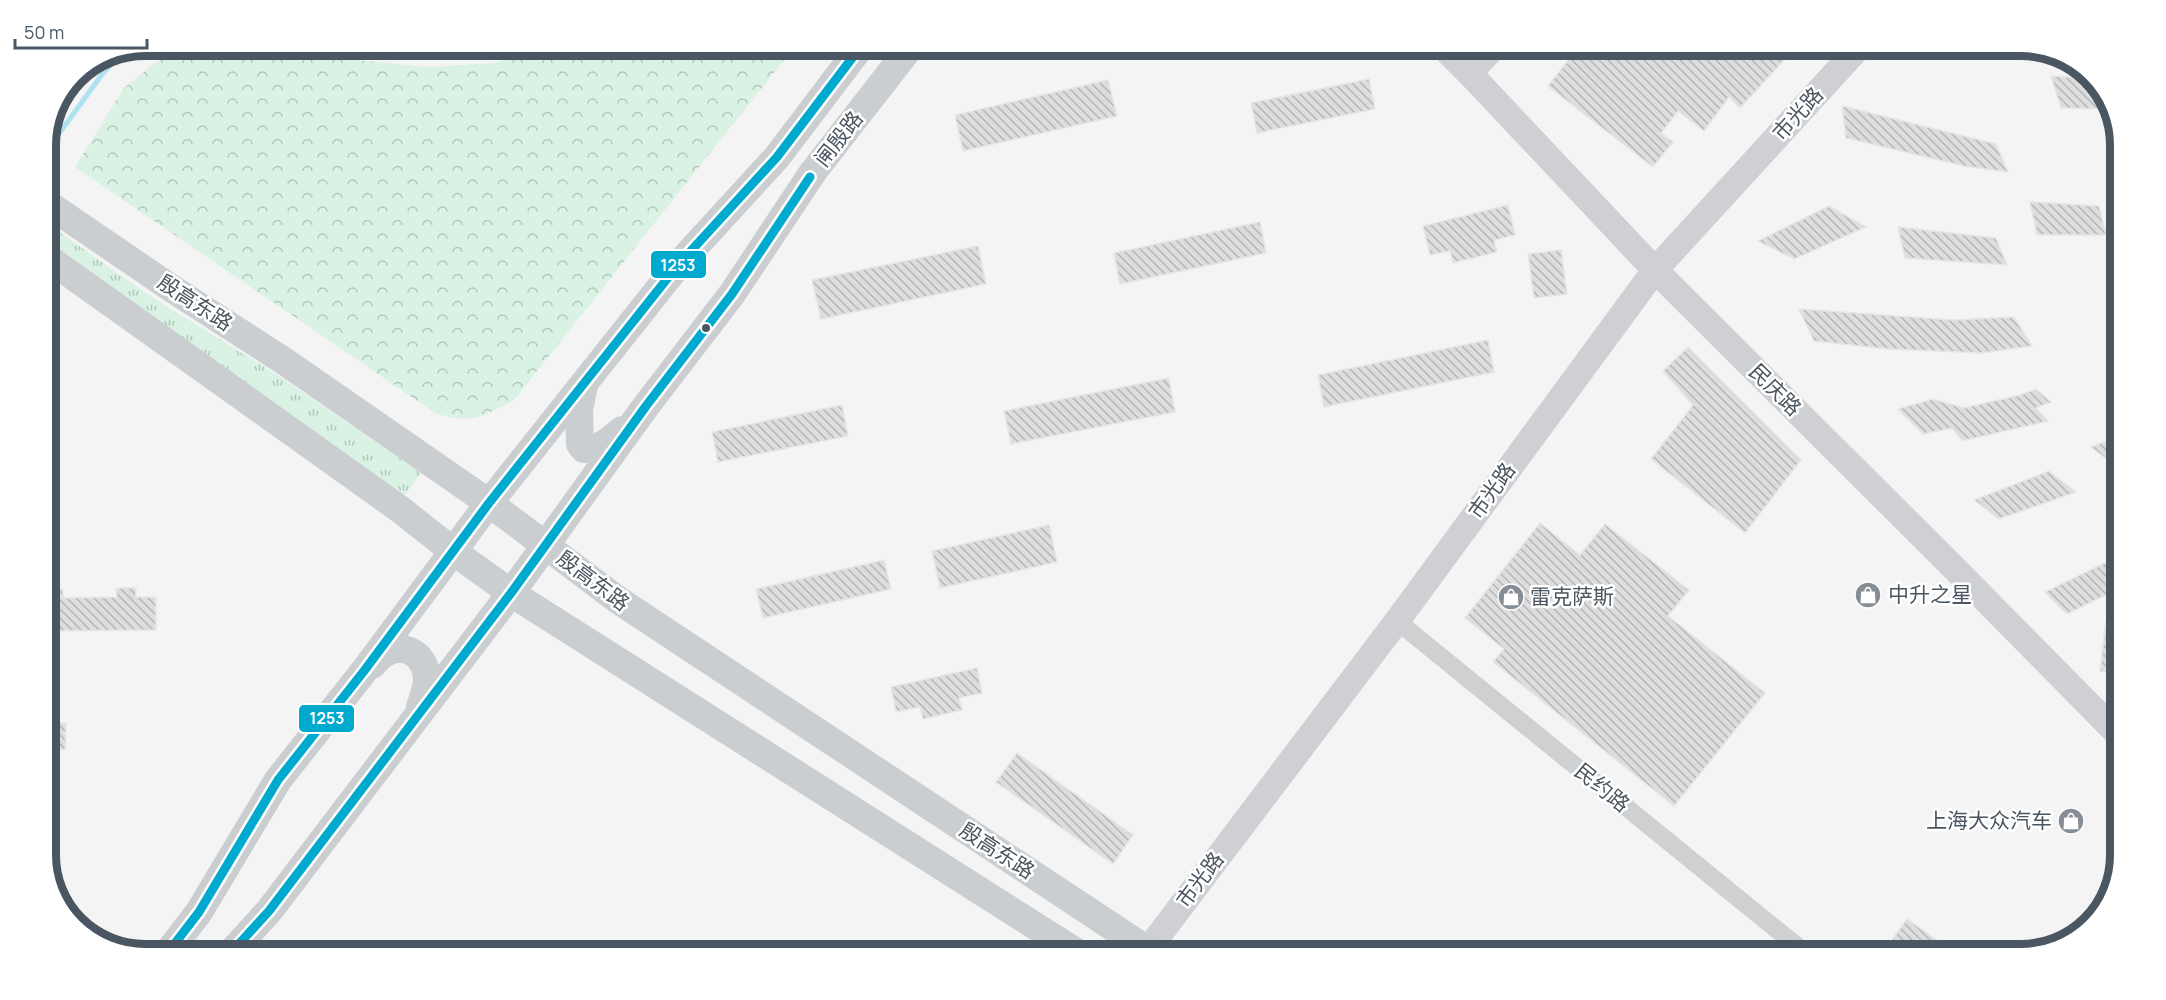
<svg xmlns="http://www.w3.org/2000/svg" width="2166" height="1000" viewBox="0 0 2166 1000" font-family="Manrope,'Noto Sans SC',sans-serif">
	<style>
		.grass { fill: url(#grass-tufts) }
		.park { fill: url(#park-crowns) }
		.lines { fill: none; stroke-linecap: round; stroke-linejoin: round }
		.stream { stroke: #aee2f0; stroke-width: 5 }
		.building { fill: url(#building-back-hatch); stroke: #e5e6e7; stroke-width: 1.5 }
		.street { stroke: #ced0d2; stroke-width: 18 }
		.secondary { stroke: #ced0d4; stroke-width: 26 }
		.primary { stroke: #caced1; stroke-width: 28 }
		.bus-1-casing { stroke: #fff; stroke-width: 14 }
		.bus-1 { stroke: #00a9ce; stroke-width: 9 }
		.bus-dot { fill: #4a5661; stroke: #fff; stroke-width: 2 }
		.labels { text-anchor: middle; stroke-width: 5; stroke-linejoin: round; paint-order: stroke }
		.street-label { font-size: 21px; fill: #4a5661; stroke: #fff }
		.poi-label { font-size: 21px; fill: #4a5661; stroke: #fff; text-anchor: start }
		.rim { fill: none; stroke: #4a5661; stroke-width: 8 }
		.line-badge { stroke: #fff; stroke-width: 2 }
		.badge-label { font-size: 16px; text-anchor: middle; font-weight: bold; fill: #fff }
	</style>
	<defs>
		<pattern id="grass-tufts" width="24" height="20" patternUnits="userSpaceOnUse" patternTransform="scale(1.5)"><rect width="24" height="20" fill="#d9f2e3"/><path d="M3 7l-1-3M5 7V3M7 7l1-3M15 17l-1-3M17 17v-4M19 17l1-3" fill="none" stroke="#b2c7bb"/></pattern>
		<pattern id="park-crowns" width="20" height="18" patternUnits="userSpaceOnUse" patternTransform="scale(1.5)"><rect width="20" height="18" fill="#d9f2e3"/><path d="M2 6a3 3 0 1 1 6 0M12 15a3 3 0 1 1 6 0" fill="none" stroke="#b2c7bb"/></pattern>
		<pattern id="building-back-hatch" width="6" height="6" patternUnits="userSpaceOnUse" patternTransform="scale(1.5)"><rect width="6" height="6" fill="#ddddde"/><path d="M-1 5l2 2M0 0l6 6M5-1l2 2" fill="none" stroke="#b5b6b7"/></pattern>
	</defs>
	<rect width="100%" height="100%" fill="#f4f4f4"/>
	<path class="grass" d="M48,224L147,294L282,378L421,473L402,499L45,238V228Z"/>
	<path class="park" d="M546,45H796L514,400C482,417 471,425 435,413L75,167L124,88L155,63L183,48L251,50L429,67L495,63Z"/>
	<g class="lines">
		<path class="stream" d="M45,153L103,73L120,55"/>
	</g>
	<g class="building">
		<path d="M1580,45H1798L1740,108L1729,97L1704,131L1678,111L1661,133L1673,142L1653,167L1548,86Z"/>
		<path d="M2051,76L2091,78L2104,89L2111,109L2061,108Z"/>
		<path d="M1369,79L1375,109L1257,133L1251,103Z"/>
		<path d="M1108,80L1117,116L963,151L955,115Z"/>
		<path d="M1842,106L1996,144L2008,172L1964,166L1846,138Z"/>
		<path d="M2030,202L2099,206L2106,235H2037Z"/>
		<path d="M1508,205L1515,235L1494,240L1497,252L1453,263L1450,251L1430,255L1423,226Z"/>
		<path d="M1829,206L1866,227L1794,259L1758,241Z"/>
		<path d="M1260,222L1266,253L1120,284L1114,253Z"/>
		<path d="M1898,227L1996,238L2007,265L1905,258Z"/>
		<path d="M978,246L986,284L821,319L812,280Z"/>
		<path d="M1561,250L1567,294L1534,298L1528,254Z"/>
		<path d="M1799,309L1954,320L2014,317L2032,346L1982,353L1888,349L1814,341Z"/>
		<path d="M1488,340L1494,372L1324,407L1318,375Z"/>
		<path d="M1688,347L1801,460L1745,533L1651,459L1693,405L1663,371Z"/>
		<path d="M1169,378L1175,412L1011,444L1004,411Z"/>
		<path d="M2036,389L2051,402L2036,408L2048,421L1962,441L1952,428L1923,434L1898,409L1933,399L1964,408L2020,395Z"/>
		<path d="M842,405L848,436L718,462L712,432Z"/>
		<path d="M2118,437V468L2091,447Z"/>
		<path d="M2049,471L2076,492L1999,519L1974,500Z"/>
		<path d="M1540,523L1580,555L1605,524L1689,590L1668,616L1765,693L1674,806L1493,662L1504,649L1465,618Z"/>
		<path d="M1049,525L1057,562L940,588L932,551Z"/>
		<path d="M2117,557L2116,590L2067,614L2045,592Z"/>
		<path d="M884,560L891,589L763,618L756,589Z"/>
		<path d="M116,588H136V597H156V630L45,631V589H63V598L117,597Z"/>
		<path d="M2106,621L2116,622L2115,673L2100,671Z"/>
		<path d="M977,668L982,693L959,698L962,710L923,719L920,707L896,712L891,687Z"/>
		<path d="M45,722L66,723L65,750L45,749Z"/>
		<path d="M1017,753L1133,835L1113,864L996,782Z"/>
		<path d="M1907,919L1958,955H1881Z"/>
	</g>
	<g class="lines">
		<g class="street">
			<path d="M1472,76L1501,45"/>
			<path d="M1397,621L1808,955"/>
		</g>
		<g class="secondary">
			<path d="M1441,45L1472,76L1655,270L1955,569L2115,731"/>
			<path d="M1144,955L1397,621L1655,270L1861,45"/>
		</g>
		<g class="primary">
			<path d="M45,202L174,290L284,361L489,503L618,600L1155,955"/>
			<path d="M45,256L401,510L454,552L511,593L1081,955"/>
			<path d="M584,385L579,410L580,444L584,449C600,450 611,439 622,430"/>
			<path d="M372,665C376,661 381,655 387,652C408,642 425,657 427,678C427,688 423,697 420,707"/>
			<path d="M166,955L199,912L278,780L364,671L489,503L678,265L777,157L862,45"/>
			<path d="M229,955L269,911L511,593L646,406L732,294L813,172L912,45"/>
		</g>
		<defs>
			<g id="bus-1">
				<path d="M166,955L199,912L278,780L364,671L489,503L678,265L777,157L862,45"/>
				<path d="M229,955L269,911L511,593L646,406L732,294L810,177"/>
			</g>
		</defs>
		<use href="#bus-1" class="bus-1-casing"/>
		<use href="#bus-1" class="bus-1"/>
	</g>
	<defs>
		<symbol id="shop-disc" viewBox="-11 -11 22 22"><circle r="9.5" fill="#868d94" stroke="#fff"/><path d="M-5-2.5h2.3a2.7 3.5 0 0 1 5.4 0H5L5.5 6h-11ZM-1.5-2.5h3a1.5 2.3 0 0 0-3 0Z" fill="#fff"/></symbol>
	</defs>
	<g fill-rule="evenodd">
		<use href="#shop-disc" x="1853" y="580" width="30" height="30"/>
		<use href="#shop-disc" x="1496" y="582" width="30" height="30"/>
		<use href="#shop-disc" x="2056" y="806" width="30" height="30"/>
	</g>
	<circle class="bus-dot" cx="706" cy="328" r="5"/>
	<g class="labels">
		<g class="street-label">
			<text transform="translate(1798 114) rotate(-48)" y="7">市光路</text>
			<text transform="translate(839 139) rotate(-52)" y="7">闸殷路</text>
			<text transform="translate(195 303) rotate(33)" y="7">殷高东路</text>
			<text transform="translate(1775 390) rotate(45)" y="7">民庆路</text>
			<text transform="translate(1492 491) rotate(-54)" y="7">市光路</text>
			<text transform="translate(593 581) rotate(37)" y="7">殷高东路</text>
			<text transform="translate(1602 788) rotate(39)" y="7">民约路</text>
			<text transform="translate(997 851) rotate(33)" y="7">殷高东路</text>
			<text transform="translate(1200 880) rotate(-53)" y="7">市光路</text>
		</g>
		<g class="poi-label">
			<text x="1888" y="602">中升之星</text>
			<text x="1530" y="604">雷克萨斯</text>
			<text x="2052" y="828" text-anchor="end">上海大众汽车</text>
		</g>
	</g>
	<path d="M0 0H2166V1000H0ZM145 56H2021A89 89 0 0 1 2110 145V855A89 89 0 0 1 2021 944H145A89 89 0 0 1 56 855V145A89 89 0 0 1 145 56Z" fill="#fff" fill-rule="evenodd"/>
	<path class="rim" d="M145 56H2021A89 89 0 0 1 2110 145V855A89 89 0 0 1 2021 944H145A89 89 0 0 1 56 855V145A89 89 0 0 1 145 56Z"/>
	<g class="line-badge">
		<rect x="650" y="250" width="57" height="29" rx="6" fill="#00a9ce"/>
		<rect x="298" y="704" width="57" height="29" rx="6" fill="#00a9ce"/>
	</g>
	<g class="badge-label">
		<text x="678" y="271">1253</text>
		<text x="327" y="724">1253</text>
	</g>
	<path d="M15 39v9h132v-9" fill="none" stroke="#4a5661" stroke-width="3"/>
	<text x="24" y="39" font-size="18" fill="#4a5661" stroke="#ffffff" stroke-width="4.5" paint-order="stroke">50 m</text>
</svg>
